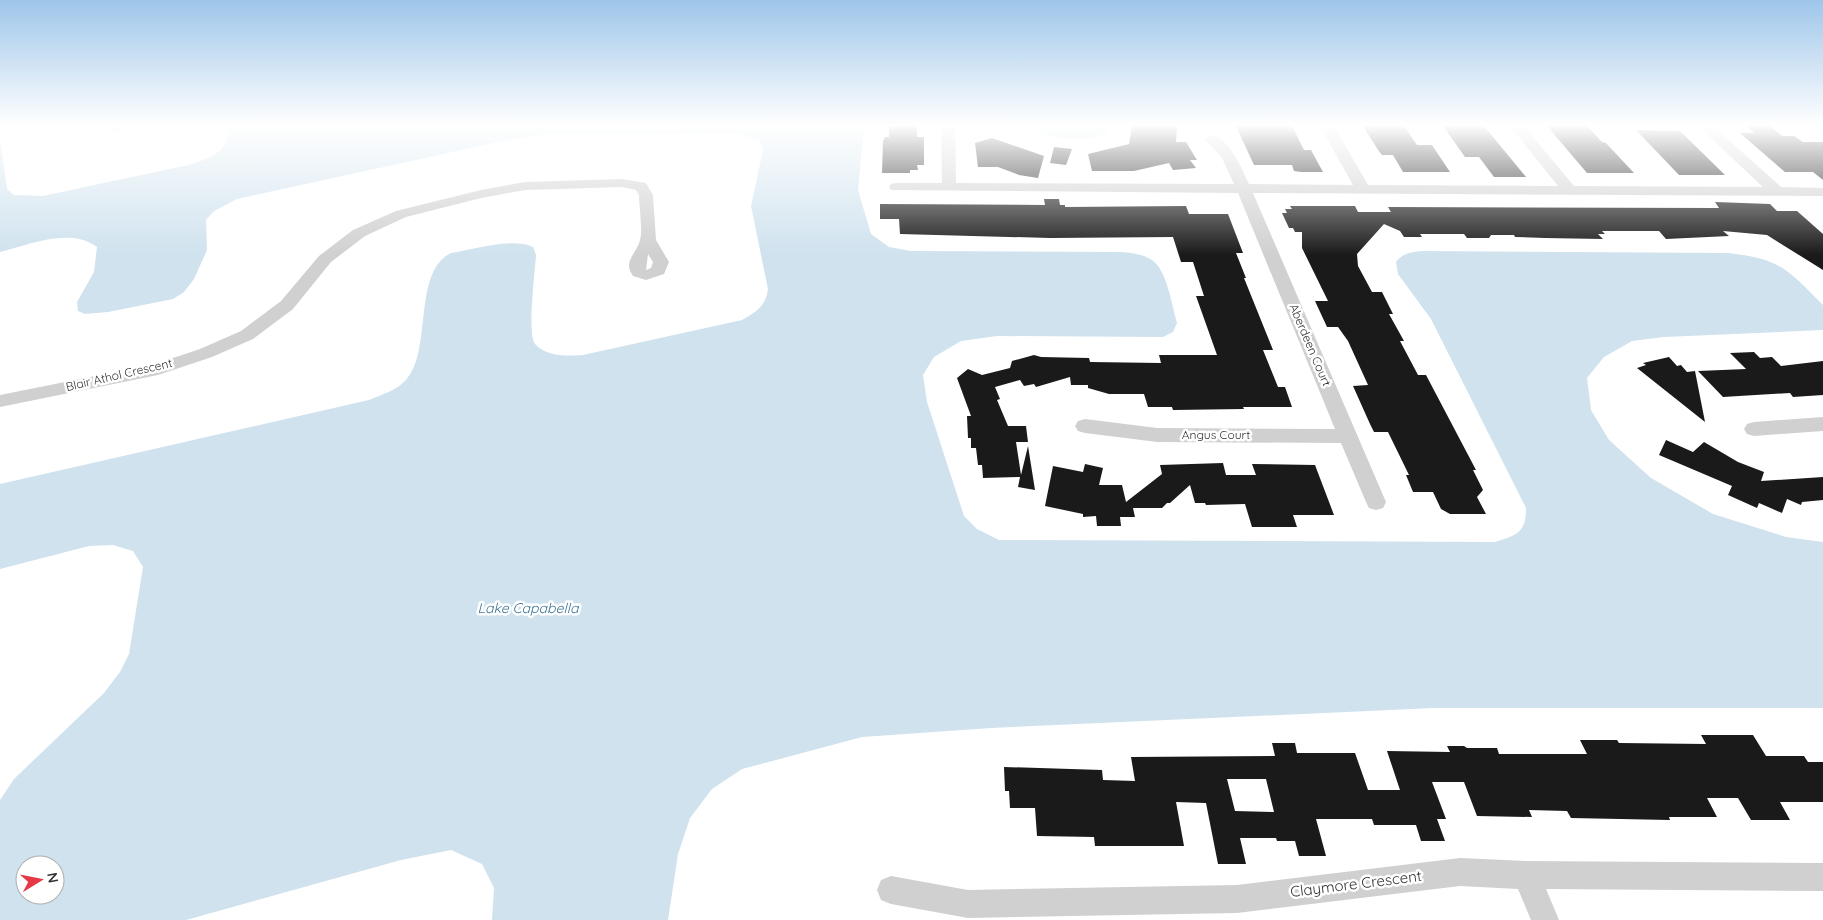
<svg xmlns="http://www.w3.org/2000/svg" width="1823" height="920" viewBox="0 0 1823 920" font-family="Quicksand,sans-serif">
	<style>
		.water { fill: #cfe2ee; fill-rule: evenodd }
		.building { fill: #1a1a1a; fill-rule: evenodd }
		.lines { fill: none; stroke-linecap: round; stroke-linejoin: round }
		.minor { fill: #d0d0d0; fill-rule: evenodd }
		.labels { text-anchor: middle; stroke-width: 5; stroke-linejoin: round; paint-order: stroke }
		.street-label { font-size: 12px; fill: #333; stroke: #fff }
		.water-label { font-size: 14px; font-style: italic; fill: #3f7597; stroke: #fff }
		.near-street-label { font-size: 15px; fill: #333; stroke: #fff }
	</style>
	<rect width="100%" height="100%" fill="#fff"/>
	<g class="water">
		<path d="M226,126H327L344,130L375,126H864L858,190L871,234L889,247L911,251L1121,252C1132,253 1143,254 1152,260C1167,270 1172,306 1177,323L1173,332L1163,337L997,336L961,341L934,357L923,375L927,402L964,516L977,529L999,540L1495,542C1517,535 1526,533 1526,508L1431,319L1398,274L1396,262C1403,253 1411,252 1423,251L1728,253C1781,259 1787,269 1823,305V330L1664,337L1632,341L1604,357L1587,378L1591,410L1609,440L1651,478L1713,514L1786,537L1823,542V708H1433L991,728L862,737L742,769L712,789L690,818L678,854L668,920H492L494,888L482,864L451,850L401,860L186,920H0V800L14,779L104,693L120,672L129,654L143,567L133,551L113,545L89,546L0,569V484L369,400C381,395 397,390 406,380C433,350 412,272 451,253C474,250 512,237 533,247L536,255C535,272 527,334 535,344C546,357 568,356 583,355L742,320C756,312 766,306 768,289L751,206L763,150L760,140L734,133L550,134L512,139L237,199L214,211L206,220L207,250L194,279L184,292L173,299L108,312L85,314L78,311L77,302L94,272L97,247C70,227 29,245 0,252V138L7,189L14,195L43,196L188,165C201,161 220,156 226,142C228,138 227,131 226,126ZM25,865H55V895H25Z"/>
		<path d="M1035,126H1108L1106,133C1092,142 1043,142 1035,126Z"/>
	</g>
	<g class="building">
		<path d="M889,126H915L917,127V137H924V165H917L918,170H910V173H882L883,141L885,137H889Z"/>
		<path d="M1132,126H1177L1176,142H1186L1197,160H1190L1196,168L1173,170L1169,163L1134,171H1092L1088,154L1129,144Z"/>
		<path d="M1236,126H1292L1304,150H1311L1323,172H1301L1294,171L1292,165H1254Z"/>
		<path d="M1363,126H1404L1417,145H1432L1450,172H1403L1393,155H1382L1378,150Z"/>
		<path d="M1443,126H1484L1526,177H1494L1479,157H1465Z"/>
		<path d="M1547,126H1587L1602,142L1606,143L1634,173H1587Z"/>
		<path d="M1747,126H1770L1782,136H1794L1803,142H1823V180L1813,172H1785L1740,133H1754Z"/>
		<path d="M1636,130L1680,131L1725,175H1679Z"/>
		<path d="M992,138L1044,156L1038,178L1019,175L998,167H978L975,143Z"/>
		<path d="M1054,147L1072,149L1066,165L1050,163Z"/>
		<path d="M1044,199H1059L1060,205H1065V207L1186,206L1189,214H1228L1243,253H1236L1246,278H1244L1273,350H1263L1278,387H1285L1292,407H1243L1244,409L1173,410L1172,407H1148L1144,394H1109L1088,388V385H1071L1070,377L1036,387L1034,384L1024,386L1020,380L995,387L1000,399L997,400L1008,426H1026L1028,442H1016L1021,475L1028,446L1035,490L1018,487L1020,477L983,478L982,465H978L976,448H971V438H968L967,416H971L957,378L968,369L982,375L1010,368L1012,361L1034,355L1041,357L1089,358L1090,362L1161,363L1159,355H1217L1196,296H1204L1193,262H1181L1173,237L1050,238L900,234L899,219H880V204L1044,205H1045Z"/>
		<path d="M1715,202L1770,204L1777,211H1797L1823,234V270L1767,235L1723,231L1729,236L1666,239L1659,231H1602L1605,234H1598L1603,239L1545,238L1515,237L1514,235H1491L1489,238H1467L1464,234H1420L1422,237H1404L1400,231L1384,224L1357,254L1358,266L1372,292H1382L1393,314H1389L1404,341H1400L1418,375H1426L1476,470H1473L1483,490L1477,497L1486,514H1450L1441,509L1433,492H1413L1406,475H1409L1388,432H1374L1370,424L1353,386L1368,385L1348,341L1338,327H1327L1315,301H1328L1302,248V232H1295L1293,228H1289L1282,213H1287L1285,209H1292L1290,206H1355L1358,212H1391L1388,207L1719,208Z"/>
		<path d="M1754,352L1760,358L1772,357L1781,366L1823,361V395L1793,397L1790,393L1723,397L1698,371L1746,369L1730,353Z"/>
		<path d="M1669,357L1677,366L1681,365L1687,372L1695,371L1705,422L1637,368L1646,365L1643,363Z"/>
		<path d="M1666,440L1693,452L1704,442L1738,462L1764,472L1761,481L1823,477V500L1802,502L1801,505L1787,499L1782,513L1759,503L1757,508L1728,495L1732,486L1659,455Z"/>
		<path d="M1223,463L1226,475H1256L1252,464L1315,465L1334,515H1293L1297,527H1252L1245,504L1206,505L1205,503H1195L1190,485L1170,503H1167L1162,508H1133L1135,517H1120L1121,526H1097L1096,516L1083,517V514L1045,506L1053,466L1083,472L1085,464L1103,468L1099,485H1122L1126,502L1162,474L1160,465Z"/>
		<path d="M1701,735H1753L1766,756H1804L1808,762H1823V802H1780L1790,820H1751L1738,798H1707L1717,817H1669L1670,820L1571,818L1567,811L1529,810L1532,817L1477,816L1464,782H1432L1446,819H1437L1445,841H1421L1416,825H1374L1372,819H1316L1326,856H1299L1295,841H1277L1276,838H1240L1246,864H1218L1206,803L1176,802L1184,846H1095L1094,837L1037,836L1035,808H1010L1009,791H1005L1004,767L1102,770L1103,780L1135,781L1131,757L1275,756L1272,743H1295L1297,753H1355L1368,790H1400L1387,751L1450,752L1447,746H1464L1467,748H1497L1499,754H1587L1580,740H1617L1619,743L1706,744ZM1227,779H1266L1274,812L1235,811Z"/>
	</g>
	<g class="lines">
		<g class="minor">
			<path d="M112,126H126V128L119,132L114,131Z"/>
			<path d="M941,126H955L956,183L1234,184L1222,158L1205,139L1212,135C1230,139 1242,169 1249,184L1353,185L1320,126H1334L1368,185L1558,186L1510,126H1524L1574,186L1763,187L1698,126H1713L1781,187L1823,188V196L1253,193L1386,502L1383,508L1376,510L1369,508L1366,502L1341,443L1157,442L1085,433L1078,431L1075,426L1078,421L1085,419L1157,428L1335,429L1238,193L891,190L889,187L891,184L896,183H942Z"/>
			<path d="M622,179L646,183L653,195L656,240L669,262L664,274L646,280L633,276C622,261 637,254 640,240C643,229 639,207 639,195L636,190L622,187L525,190L481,198L406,217L365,236L331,262L293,309L253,339L212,357L158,375L0,407V395L155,364L200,349L241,331L281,301L319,256L353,230L396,211L481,190L525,182ZM648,254L653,262L651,268L646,270Z"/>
			<path d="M1823,417V431L1754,436L1747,434L1744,429L1747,424L1754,422Z"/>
			<path d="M1460,858L1526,861L1823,863V891L1546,889L1559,920H1531L1518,889L1460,886L1237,913L968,918L891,904L881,900L877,890L881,880L891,876L968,890L1237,885Z"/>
		</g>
	</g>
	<linearGradient id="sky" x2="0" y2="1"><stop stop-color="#9ec6ea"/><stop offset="0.49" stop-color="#fff"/><stop offset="1" stop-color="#fff" stop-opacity="0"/></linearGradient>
	<rect width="1823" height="255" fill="url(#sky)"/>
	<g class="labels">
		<g class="street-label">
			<text transform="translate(1310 345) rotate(67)" y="4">Aberdeen Court</text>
			<text transform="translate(119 375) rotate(-13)" y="4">Blair Athol Crescent</text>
			<text x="1216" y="439">Angus Court</text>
		</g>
		<g class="water-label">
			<text x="528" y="613">Lake Capabella</text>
		</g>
		<g class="near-street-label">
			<text transform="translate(1356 884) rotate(-7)" y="5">Claymore Crescent</text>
		</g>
	</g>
	<g transform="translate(40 880) rotate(80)"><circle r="24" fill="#ffffff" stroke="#adadad"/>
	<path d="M0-4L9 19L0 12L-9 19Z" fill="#e63946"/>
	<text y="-8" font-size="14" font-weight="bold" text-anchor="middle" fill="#333333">N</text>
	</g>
</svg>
